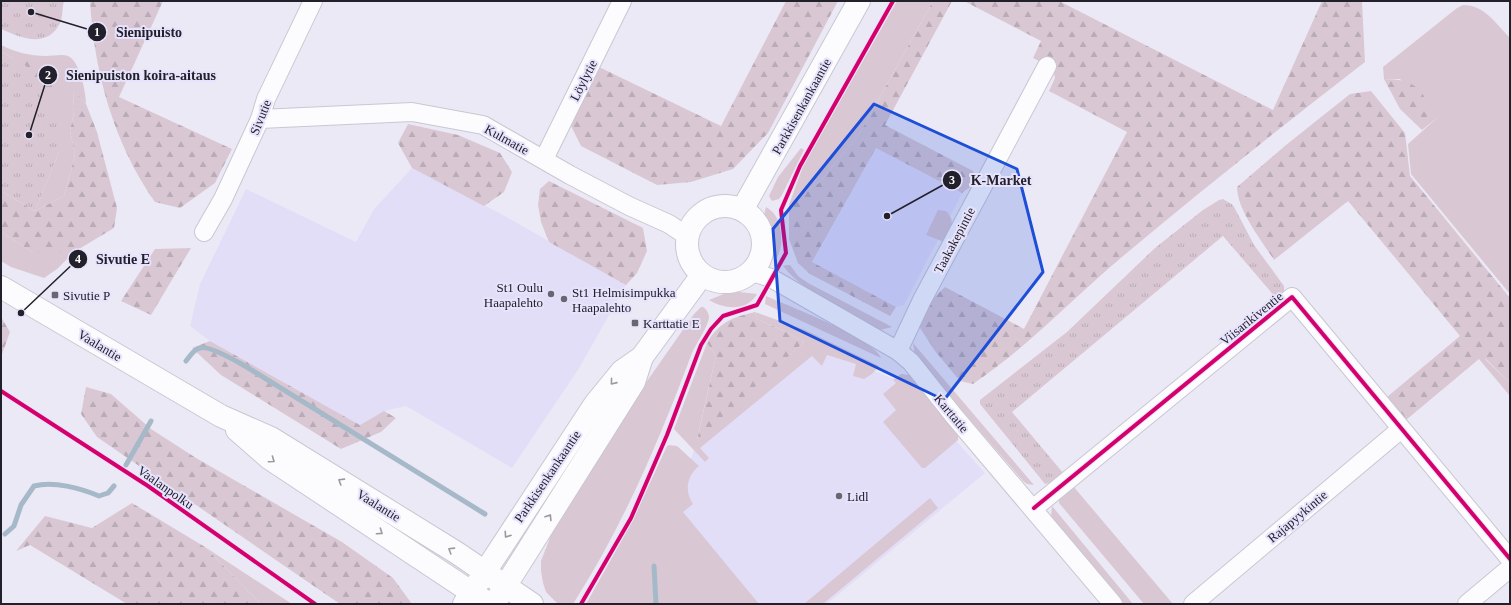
<svg xmlns="http://www.w3.org/2000/svg" width="1511" height="605" viewBox="0 0 1511 605" font-family="Georgia,serif">
	<style>
		.built { fill: #e3def8 }
		.green { fill: #d9c8d4 }
		.forest { fill: url(#forest-firs) }
		.park { fill: url(#park-tufts) }
		.lines { fill: none; stroke-linecap: round; stroke-linejoin: round }
		.stream { stroke: #a6b9c9; stroke-width: 5 }
		.minor-casing { stroke: #c9c7d2; stroke-width: 20 }
		.tertiary-casing { stroke: #c9c7d2; stroke-width: 24 }
		.secondary-casing { stroke: #c9c7d2; stroke-width: 24 }
		.minor { stroke: #fcfcfe; stroke-width: 18 }
		.tertiary { stroke: #fcfcfe; stroke-width: 22 }
		.secondary { stroke: #fcfcfe; stroke-width: 22 }
		.cycleway-casing { stroke: #e8e3fc; stroke-width: 6 }
		.cycleway { stroke: #d6006c; stroke-width: 4 }
		.oneway { stroke: #9a999f }
		.marked { fill: #1d4ed8; fill-opacity: 0.2; stroke: #1d4ed8; stroke-width: 3; stroke-linejoin: round }
		.poi-dot { fill: #696672; stroke: #e8e3fc; stroke-width: 1.5 }
		.labels { text-anchor: middle; stroke-width: 4; stroke-linejoin: round; paint-order: stroke }
		.street-label { font-size: 13px; fill: #22202b; stroke: #e8e3fc }
		.poi-label { font-size: 13px; fill: #22202b; stroke: #e8e3fc; text-anchor: start }
		.leader { fill: none; stroke: #22202b; stroke-width: 1.5 }
		.callout-dot { fill: #22202b; stroke: #e8e3fc; stroke-width: 1.5 }
		.mark-label { font-size: 12px; text-anchor: middle; font-weight: bold; fill: #fff }
		.callout-label { font-size: 14px; text-anchor: middle; font-weight: bold; fill: #22202b; stroke: #e8e3fc; stroke-width: 4; stroke-linejoin: round; paint-order: stroke }
	</style>
	<defs>
		<pattern id="forest-firs" width="22" height="20" patternUnits="userSpaceOnUse"><rect width="22" height="20" fill="#d9c8d4"/><path d="M5 1l3.5 6h-7zM16 11l3.5 6h-7z" fill="#baacb6"/></pattern>
		<pattern id="park-tufts" width="24" height="20" patternUnits="userSpaceOnUse"><rect width="24" height="20" fill="#d9c8d4"/><path d="M3 7l-1-3M5 7V3M7 7l1-3M15 17l-1-3M17 17v-4M19 17l1-3" fill="none" stroke="#baacb6"/></pattern>
	</defs>
	<rect width="100%" height="100%" fill="#ece9f6"/>
	<g class="built">
		<path d="M876,148L962,193L904,305L896,307L812,263Z"/>
		<path d="M412,168L503,215L626,285L578,370L512,468L406,406L384,411L360,425L210,341L190,326L200,284L246,189L356,242L374,209Z"/>
		<path d="M804,342L904,383L985,473L827,604H749L675,508L697,440Z"/>
	</g>
	<g class="green">
		<path d="M897,1H933L860,133L819,183L800,194L789,239V205L803,166Z"/>
		<path d="M1463,5C1485,5 1496,24 1510,38V294L1411,174L1408,144L1437,118L1400,79H1384L1383,67L1457,8Z"/>
		<path d="M1,45C15,52 30,56 46,56C52,56 62,54 68,56C80,61 86,93 86,104L73,90L74,112L70,131L75,155L64,196L35,211L59,152L13,58L1,52Z"/>
		<path d="M801,148L804,150L782,195L779,199L772,201L769,196L778,177Z"/>
		<path d="M766,207C783,216 785,243 777,258C770,242 760,226 766,207Z"/>
		<path d="M938,210L946,211C957,223 950,229 944,242L926,235Z"/>
		<path d="M1,232L32,252H74L57,269L44,278L11,267L1,261Z"/>
		<path d="M787,265H790L798,276L808,283L892,327L880,330C847,312 808,296 783,266Z"/>
		<path d="M731,291L757,294C747,312 724,309 709,300Z"/>
		<path d="M766,296C788,306 874,338 881,358L765,304Z"/>
		<path d="M701,307H703C706,309 709,313 709,317C709,325 696,344 692,353C659,441 624,524 573,604H558L546,592L543,583L541,571V561L553,530L617,424L694,314Z"/>
		<path d="M755,312L805,330L879,366L872,374L864,379L853,376L856,364L827,355L822,366L812,356L700,448L709,458L705,462L674,429L707,343L716,356L697,439L804,342L784,331L757,319Z"/>
		<path d="M913,343L1034,485L1027,484L1023,481L915,356Z"/>
		<path d="M1479,359H1485L1510,383V396Z"/>
		<path d="M901,374L909,375L958,430V440L925,468H922L883,422L896,410L883,394L896,383L893,380Z"/>
		<path d="M669,445L677,446L699,466C687,476 684,491 693,504L683,512L759,604H586L632,522L667,446Z"/>
		<path d="M1073,486L1173,604H1144L1059,503V498Z"/>
		<path d="M930,498L938,508L823,604H804Z"/>
		<path d="M1052,506L1133,604H1124L1051,517Z"/>
		<path d="M205,547L292,604H261Z"/>
	</g>
	<g class="forest">
		<path d="M90,1H163L119,97L232,149L215,183L180,208L155,202C114,144 94,72 90,1Z"/>
		<path d="M786,1H838L768,133L733,169L691,182L657,185L581,146L571,126L599,67L721,126Z"/>
		<path d="M933,1H952L885,125L973,171L975,176L970,187L962,193L876,148L812,262L896,307L890,316L810,274L798,263L789,239L791,224L794,204L800,194L819,183L860,133Z"/>
		<path d="M964,1H1059L1273,110L1322,1H1362L1365,62C1283,125 1202,190 1122,257C1072,299 1028,347 973,384L960,381L935,351L920,328C924,308 930,301 945,287L1024,329L1127,132L1049,91L1055,78L1053,68L1033,58L1041,41Z"/>
		<path d="M21,60L55,68L53,101Z"/>
		<path d="M1384,79C1419,79 1421,91 1437,118L1422,130L1400,109Z"/>
		<path d="M73,89L86,104L97,132L117,208L114,228L74,252H32L1,232V191L35,211L64,196L75,155L70,131L74,112Z"/>
		<path d="M1371,91L1405,133L1410,176L1510,298V383L1486,359H1479L1406,420L1387,397L1460,336L1348,201L1274,260C1262,241 1237,210 1237,187L1286,145L1350,94Z"/>
		<path d="M408,124L458,135L500,153L512,172L504,192L484,206L412,168L398,143Z"/>
		<path d="M549,181L643,228L647,251L637,273L626,285L549,242L541,222L538,205L540,189Z"/>
		<path d="M191,248L151,315L121,301L155,249Z"/>
		<path d="M755,312L757,319L784,331L804,342L697,440L716,356L707,343C719,322 733,317 755,312Z"/>
		<path d="M1,317L10,332L1,357Z"/>
		<path d="M210,341L360,425L384,411L396,418L381,432L341,449L221,375L192,348Z"/>
		<path d="M86,387L111,394L151,429L196,458L342,542L393,578L412,604H340L97,437L81,414Z"/>
		<path d="M132,503L205,547L261,604H127L30,545L16,551L45,516L92,528Z"/>
	</g>
	<g class="park">
		<path d="M1,1H64C62,7 63,17 60,23C47,49 21,38 1,29Z"/>
		<path d="M1,52L13,58L57,118L59,152L35,211L1,191Z"/>
		<path d="M1223,199L1233,205L1254,245L1284,286V291L1276,298L1223,236L1012,412L1064,474L1054,482L1045,484L980,404V400L1067,332L1155,248L1203,210L1219,200Z"/>
	</g>
	<g class="lines">
		<g class="stream">
			<path d="M186,361C190,356 194,349 200,348C209,345 236,361 245,366L485,514"/>
			<path d="M126,465L151,421"/>
			<path d="M5,534L14,526L21,505L34,486C54,481 80,488 99,496L108,493L114,486"/>
			<path d="M654,566L656,604"/>
		</g>
		<defs>
			<g id="minor">
				<path d="M260,119L412,112L483,125L570,175L629,206L669,224L687,236"/>
				<path d="M544,159L622,1"/>
				<path d="M204,232L223,199L260,119L266,99L313,1"/>
				<path d="M752,272L771,278L898,351L911,362L954,416L1113,604"/>
				<path d="M898,351L922,300L1047,66"/>
				<path d="M1034,508L1292,297L1510,559"/>
				<path d="M1193,604L1401,429"/>
				<path d="M1467,604L1510,568"/>
			</g>
			<g id="tertiary">
				<path d="M1,287L221,416L271,438L457,553L532,604"/>
				<path d="M237,430L269,458L489,604"/>
			</g>
			<g id="secondary">
				<circle cx="725" cy="244" r="38"/>
				<path d="M742,210L859,1"/>
				<path d="M464,604L595,404L622,371L642,357L702,275"/>
				<path d="M494,604L634,382L642,357"/>
			</g>
		</defs>
		<use href="#minor" class="minor-casing"/>
		<use href="#tertiary" class="tertiary-casing"/>
		<use href="#secondary" class="secondary-casing"/>
		<use href="#minor" class="minor"/>
		<use href="#tertiary" class="tertiary"/>
		<use href="#secondary" class="secondary"/>
		<defs>
			<g id="cycleway">
				<path d="M1,391L148,486L315,604"/>
				<path d="M1034,508L1292,297L1510,559"/>
				<path d="M581,604L631,518L667,435L701,345L711,329L723,316L757,305L786,253L781,210L800,166L893,1"/>
			</g>
		</defs>
		<use href="#cycleway" class="cycleway-casing"/>
		<use href="#cycleway" class="cycleway"/>
	</g>
	<defs><path id="oneway-chevron" d="M-2-3.5L2.5 0L-2 3.5" fill="none" stroke-width="1.6" stroke-linecap="round" stroke-linejoin="round"/></defs>
	<g class="oneway">
		<use href="#oneway-chevron" transform="translate(613 382) rotate(129)"/>
		<use href="#oneway-chevron" transform="translate(272 460) rotate(35)"/>
		<use href="#oneway-chevron" transform="translate(341 481) rotate(-148)"/>
		<use href="#oneway-chevron" transform="translate(549 517) rotate(-58)"/>
		<use href="#oneway-chevron" transform="translate(380 532) rotate(34)"/>
		<use href="#oneway-chevron" transform="translate(507 535) rotate(124)"/>
		<use href="#oneway-chevron" transform="translate(451 550) rotate(-148)"/>
	</g>
	<path class="marked" d="M874,104L1017,169L1043,272L944,400L780,321L773,229Z"/>
	<g class="poi-dot">
		<circle cx="551" cy="294" r="4"/>
		<rect x="51" y="291" width="8" height="8" rx="2"/>
		<circle cx="564" cy="299" r="4"/>
		<rect x="631" y="319" width="8" height="8" rx="2"/>
		<circle cx="839" cy="496" r="4"/>
	</g>
	<g class="labels">
		<g class="street-label">
			<text transform="translate(583 80) rotate(-63)" y="5">Löylytie</text>
			<text transform="translate(801 106) rotate(-61)" y="5">Parkkisenkankaantie</text>
			<text transform="translate(260 117) rotate(-68)" y="5">Sivutie</text>
			<text transform="translate(507 139) rotate(29)" y="5">Kulmatie</text>
			<text transform="translate(954 240) rotate(-62)" y="5">Taakakepintie</text>
			<text transform="translate(1251 318) rotate(-39)" y="5">Viisarikiventie</text>
			<text transform="translate(100 345) rotate(31)" y="5">Vaalantie</text>
			<text transform="translate(952 413) rotate(50)" y="5">Karttatie</text>
			<text transform="translate(547 476) rotate(-56)" y="5">Parkkisenkankaantie</text>
			<text transform="translate(166 487) rotate(35)" y="5">Vaalanpolku</text>
			<text transform="translate(379 505) rotate(32)" y="5">Vaalantie</text>
			<text transform="translate(1297 516) rotate(-40)" y="5">Rajapyykintie</text>
		</g>
		<g class="poi-label">
			<text x="543" y="292" text-anchor="end">St1 Oulu<tspan x="543" dy="15">Haapalehto</tspan></text>
			<text x="572" y="297">St1 Helmisimpukka<tspan x="572" dy="15">Haapalehto</tspan></text>
			<text x="63" y="300">Sivutie P</text>
			<text x="643" y="328">Karttatie E</text>
			<text x="847" y="501">Lidl</text>
		</g>
	</g>
	<path class="leader" d="M31 12L97 32M29 135L48 75M887 216L952 180M21 313L78 259"/>
	<g class="callout-dot">
		<circle cx="31" cy="12" r="4"/>
		<circle cx="29" cy="135" r="4"/>
		<circle cx="887" cy="216" r="4"/>
		<circle cx="21" cy="313" r="4"/>
		<circle cx="97" cy="32" r="10"/>
		<circle cx="48" cy="75" r="10"/>
		<circle cx="952" cy="180" r="10"/>
		<circle cx="78" cy="259" r="10"/>
	</g>
	<g class="mark-label">
		<text x="97" y="36">1</text>
		<text x="48" y="79">2</text>
		<text x="952" y="184">3</text>
		<text x="78" y="263">4</text>
	</g>
	<g class="callout-label">
		<text x="149" y="37">Sienipuisto</text>
		<text x="141" y="80">Sienipuiston koira-aitaus</text>
		<text x="1001" y="185">K-Market</text>
		<text x="123" y="264">Sivutie E</text>
	</g>
	<rect width="1511" height="605" fill="none" stroke="#22202b" stroke-width="4"/>
</svg>
